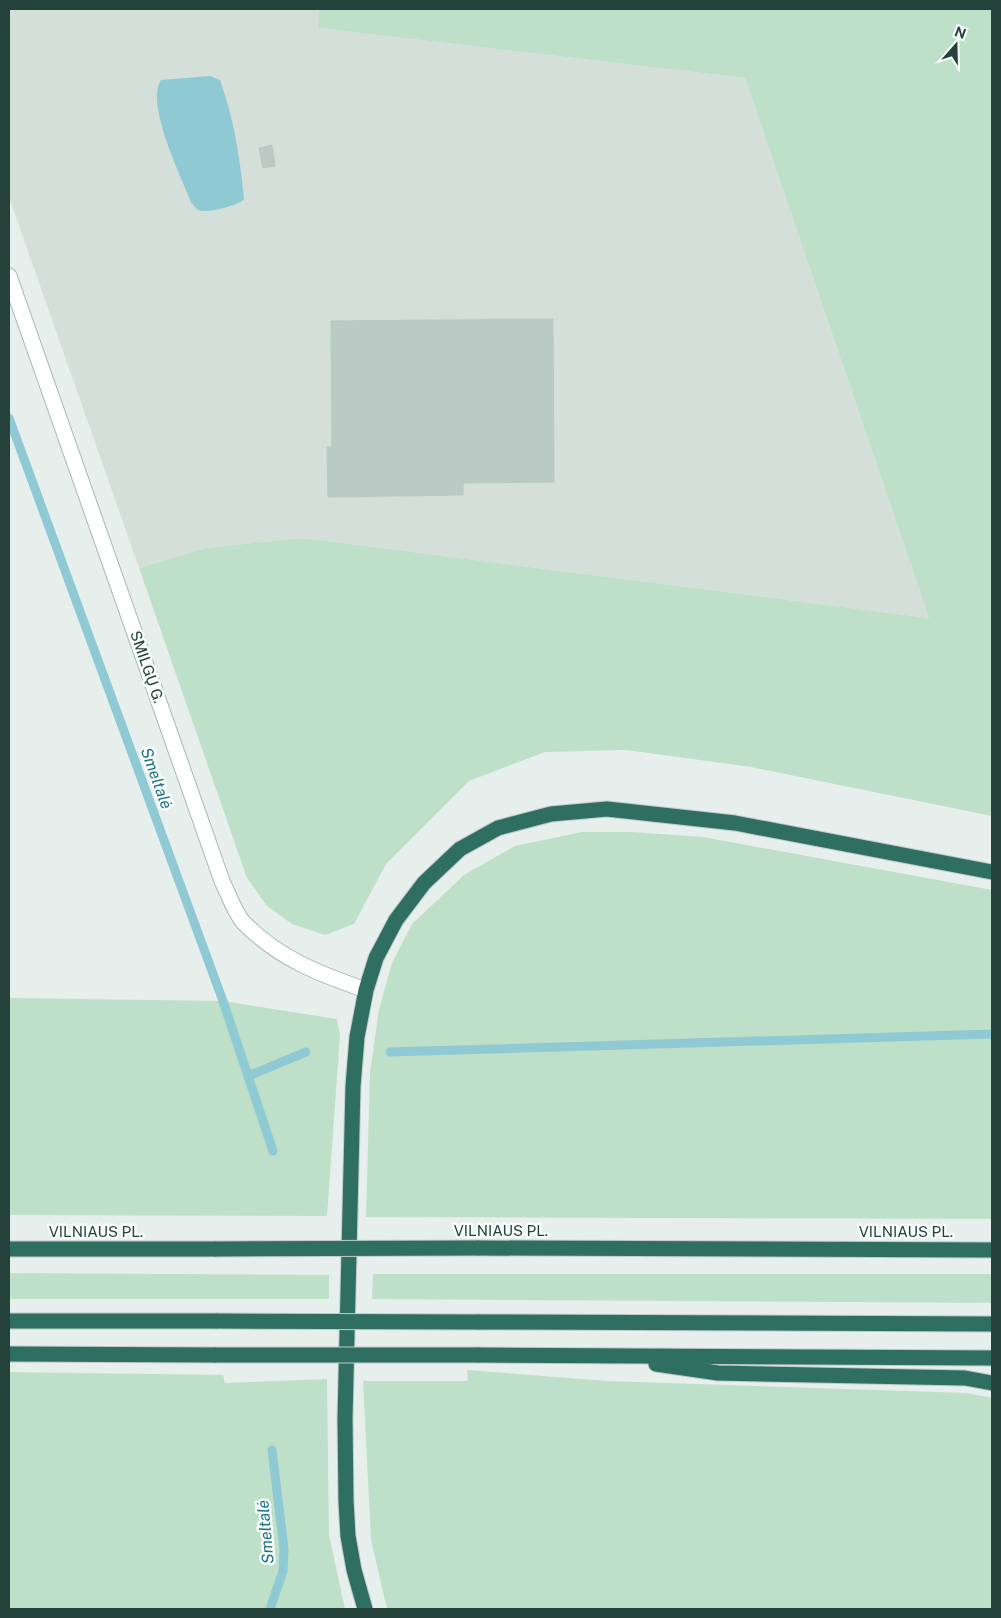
<svg xmlns="http://www.w3.org/2000/svg" width="1001" height="1618" viewBox="0 0 1001 1618" font-family="'Public Sans',sans-serif">
	<style>
		.built { fill: #d4dfda }
		.green { fill: #bfe0c8 }
		.water { fill: #8ec9d4 }
		.lines { fill: none; stroke-linecap: round; stroke-linejoin: round }
		.stream { stroke: #8ec9d4; stroke-width: 9 }
		.building { fill: #bbcac4; stroke: #b8c9c2 }
		.minor-casing { stroke: #a8b8b2; stroke-width: 17 }
		.highway-casing { stroke: #c2cac8; stroke-width: 17 }
		.minor { stroke: #fff; stroke-width: 15 }
		.highway { stroke: #2f6f62; stroke-width: 15 }
		.highway-bridge-casing { stroke: #c2cac8; stroke-width: 17; stroke-linecap: butt }
		.highway-bridge { stroke: #2f6f62; stroke-width: 15 }
		.labels { text-anchor: middle; stroke-width: 5; stroke-linejoin: round; paint-order: stroke }
		.street-label { font-size: 15px; fill: #24423a; stroke: #f7fbf9 }
		.water-label { font-size: 16px; font-style: italic; fill: #1c6f80; stroke: #f7fbf9 }
	</style>
	<rect width="100%" height="100%" fill="#e6efeb"/>
	<path class="built" d="M9,9H319V28L745,78L929,618L302,538L206,548L139,568L9,197Z"/>
	<g class="green">
		<path d="M319,9H992V816L751,767L626,750L545,752L469,781L386,864L354,924L325,935L292,924L267,906L247,878L139,568L206,548L302,538L929,618L745,78L319,28Z"/>
		<path d="M582,832H632L703,837L992,890V1219L366,1217L370,1073L379,1009L392,963L412,924L464,875L515,846Z"/>
		<path d="M9,998L223,1001L337,1019L340,1036L327,1216L9,1215Z"/>
		<path d="M9,1273L329,1275V1299H9Z"/>
		<path d="M373,1274H992V1303L372,1299Z"/>
		<path d="M467,1370L608,1381L967,1393L992,1398V1609H387L371,1540L363,1381H468Z"/>
		<path d="M9,1372L223,1375L225,1383L327,1379L329,1535L345,1609H9Z"/>
	</g>
	<path class="water" d="M210,76L220,80C234,119 240,158 244,199C240,205 211,212 203,211C197,211 194,206 191,202C181,176 145,103 161,80Z"/>
	<g class="lines">
		<g class="stream">
			<path d="M9,418L223,1001L273,1151"/>
			<path d="M390,1052L992,1034"/>
			<path d="M248,1076L306,1052"/>
			<path d="M270,1609L283,1571L284,1549L272,1450"/>
		</g>
	</g>
	<g class="building">
		<path d="M272,145L275,166L263,168L259,148Z"/>
		<path d="M553,319L554,482L463,483V495L328,497L327,447H332L331,321Z"/>
	</g>
	<g class="lines">
		<defs>
			<path id="minor" d="M9,276L222,881C228,893 234,911 243,922C278,958 319,974 366,990"/>
			<g id="highway">
				<path d="M477,1248L992,1250"/>
				<path d="M9,1249H216"/>
				<path d="M9,1321H217"/>
				<path d="M478,1322L992,1324"/>
				<path d="M9,1354L216,1355"/>
				<path d="M477,1355L992,1358"/>
				<path d="M656,1364L718,1373L965,1378L992,1383"/>
				<path d="M365,1609L354,1570L348,1536L346,1501L345,1418L353,1086L357,1037L366,990L376,958L396,920L424,883L460,849L498,828L551,814L607,809L735,823L992,872"/>
			</g>
		</defs>
		<use href="#minor" class="minor-casing"/>
		<use href="#highway" class="highway-casing"/>
		<use href="#minor" class="minor"/>
		<use href="#highway" class="highway"/>
		<defs>
			<g id="highway-bridge">
				<path d="M216,1249L477,1248"/>
				<path d="M217,1321L478,1322"/>
				<path d="M216,1355H477"/>
			</g>
		</defs>
		<use href="#highway-bridge" class="highway-bridge-casing"/>
		<use href="#highway-bridge" class="highway-bridge"/>
	</g>
	<g class="labels">
		<g class="street-label">
			<text transform="translate(147 667) rotate(71)" y="5">SMILGŲ G.</text>
			<text x="501" y="1236">VILNIAUS PL.</text>
			<text x="96" y="1237">VILNIAUS PL.</text>
			<text x="906" y="1237">VILNIAUS PL.</text>
		</g>
		<g class="water-label">
			<text transform="translate(157 778) rotate(70)" y="6">Smeltalė</text>
			<text transform="translate(265 1532) rotate(-95)" y="6">Smeltalė</text>
		</g>
	</g>
	<rect width="1001" height="1618" fill="none" stroke="#24423a" stroke-width="20"/>
	<g transform="translate(956 45) rotate(20)" stroke="#f7fbf9" stroke-width="4" paint-order="stroke">
	<path d="M0-4L9 19L0 12L-9 19Z" fill="#24423a"/>
	<text y="-8" font-size="14" font-weight="bold" text-anchor="middle" fill="#24423a">N</text>
	</g>
</svg>
